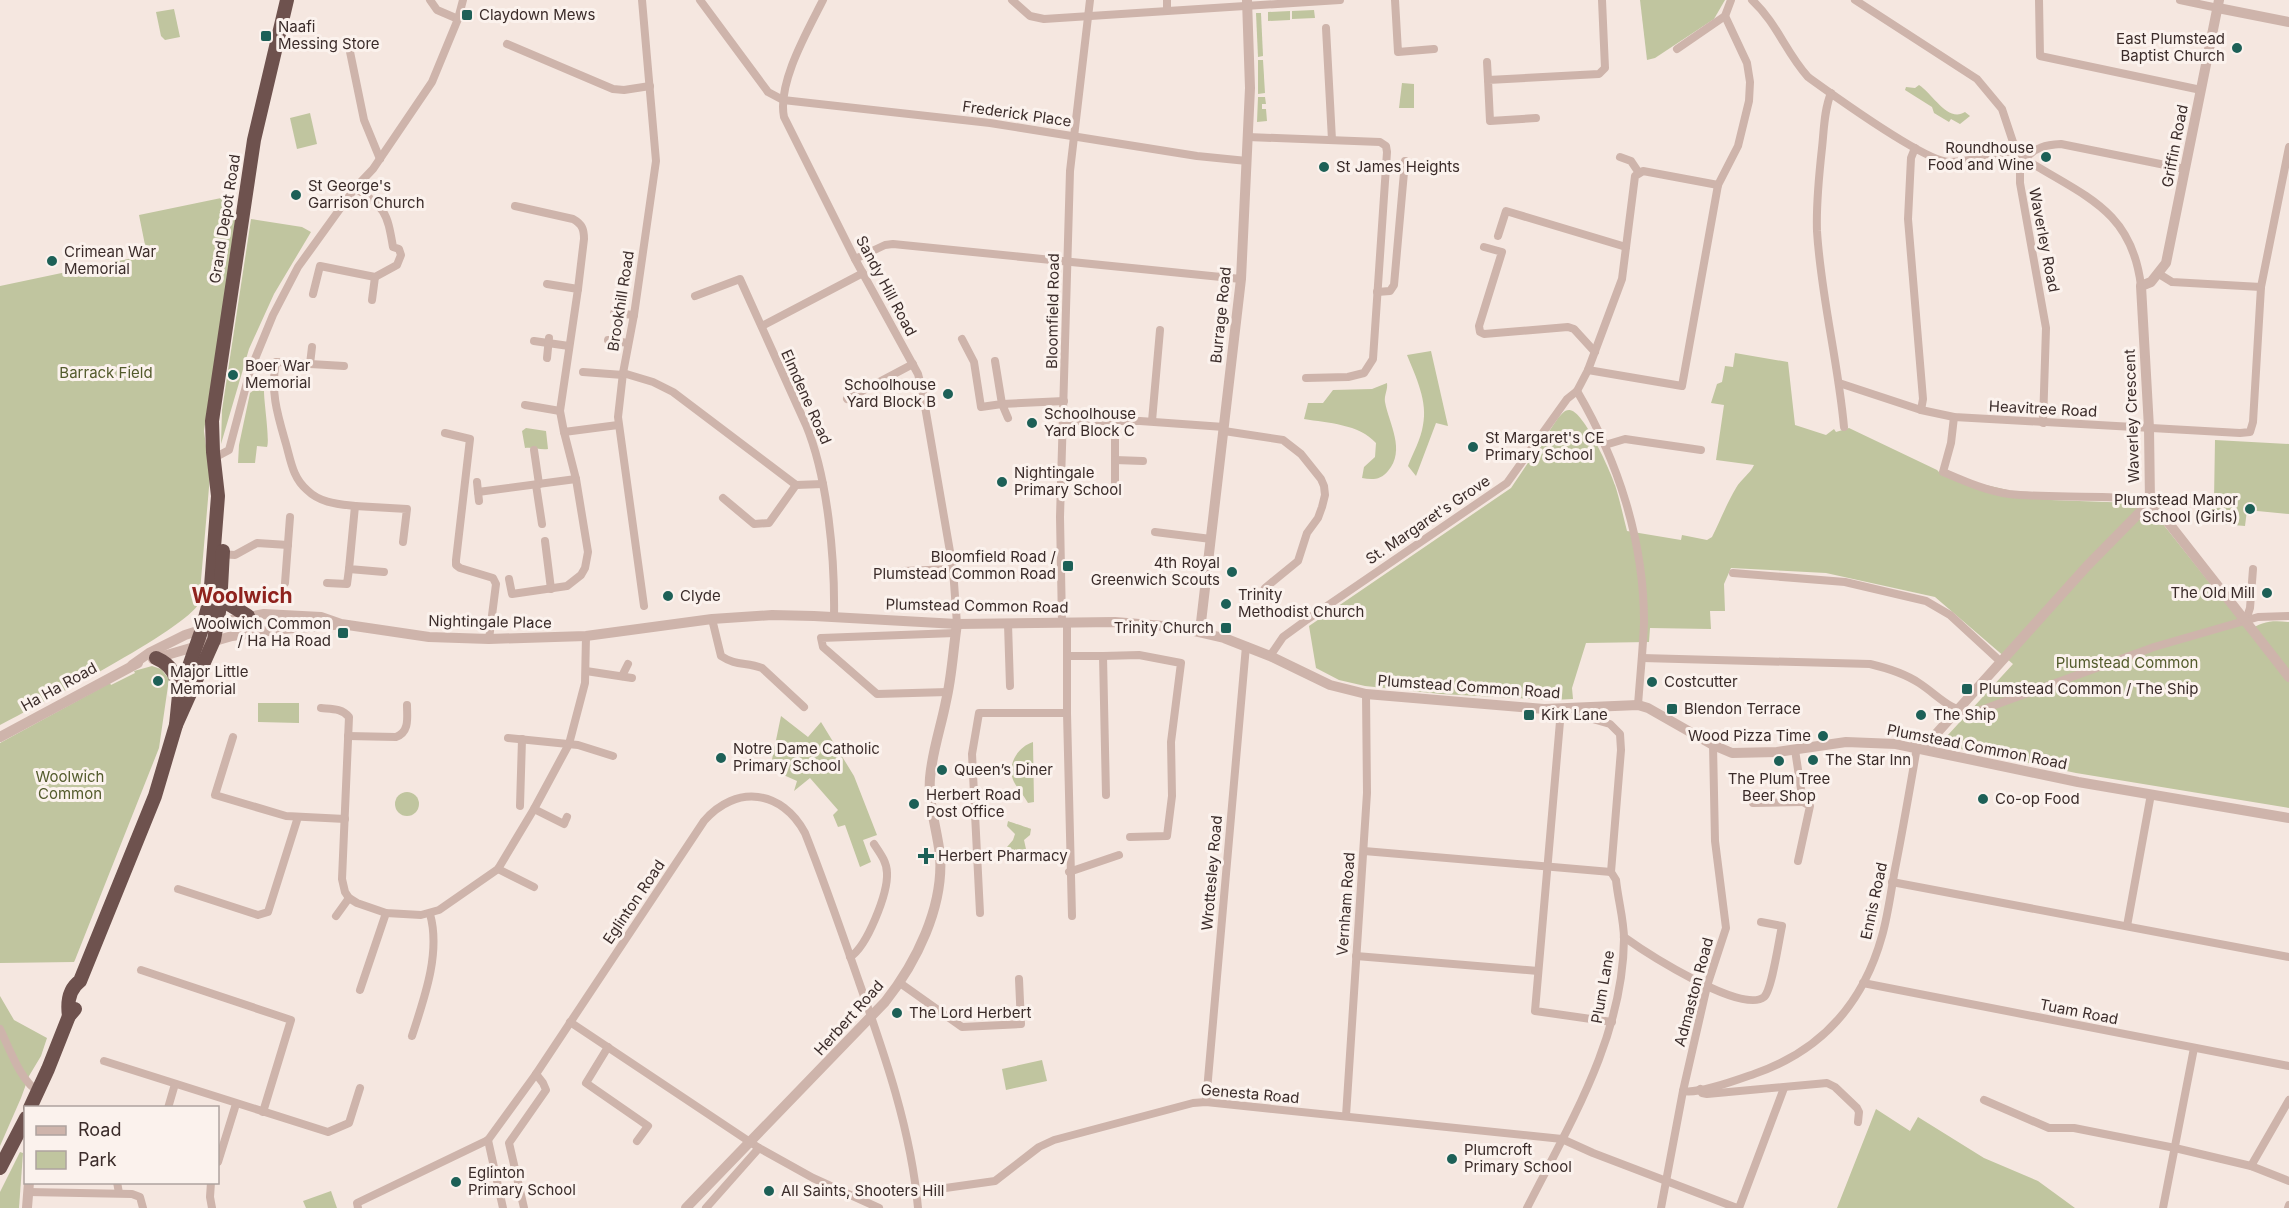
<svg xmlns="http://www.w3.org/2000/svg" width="2289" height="1208" viewBox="0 0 2289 1208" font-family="Inter,sans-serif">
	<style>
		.green { fill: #c0c59f }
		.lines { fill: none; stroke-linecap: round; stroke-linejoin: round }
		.minor { stroke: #ceb4ab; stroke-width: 8 }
		.tertiary { stroke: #ceb4ab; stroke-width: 10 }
		.trunk { stroke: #6e524e; stroke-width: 14 }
		.poi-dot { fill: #1d6057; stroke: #fbf2ed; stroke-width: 2 }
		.labels { text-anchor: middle; stroke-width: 6; stroke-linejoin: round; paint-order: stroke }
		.poi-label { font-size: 15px; fill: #3b2c2a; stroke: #fbf2ed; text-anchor: start }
		.street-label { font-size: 15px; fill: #3b2c2a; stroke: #fbf2ed }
		.park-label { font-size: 15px; fill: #535b2c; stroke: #fbf2ed }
		.district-label { font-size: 21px; font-weight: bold; fill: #8f231e; stroke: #fbf2ed }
	</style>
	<rect width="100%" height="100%" fill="#f5e7e0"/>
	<g class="green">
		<path d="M1640,0H1725L1714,19L1655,58L1647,60Z"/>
		<path d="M174,9L180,37L165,40L161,36L156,12Z"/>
		<path d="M1314,10L1315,18L1292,19V11Z"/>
		<path d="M1290,11V20L1268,21V12Z"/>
		<path d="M1256,13H1261L1263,56L1258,57Z"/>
		<path d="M1258,60H1263L1265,93L1258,94Z"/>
		<path d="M1402,83L1414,84V108H1399Z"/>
		<path d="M1919,85C1933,94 1948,123 1965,112L1970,116L1960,124L1951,119L1949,122L1934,113L1932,107L1905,90L1906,87L1915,88Z"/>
		<path d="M1258,97H1265L1266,104H1262V109H1266L1267,121L1257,122Z"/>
		<path d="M310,113L317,144L297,149L290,118Z"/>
		<path d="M226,197L236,222L204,431L210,476L199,603C187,629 34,707 0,725V286L147,255L139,215Z"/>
		<path d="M251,219L302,227L311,232L274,294L249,349L221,444L222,410Z"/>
		<path d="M1431,351L1448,426L1436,423L1416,476L1408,466C1413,453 1421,439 1423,425C1428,402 1416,377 1407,355Z"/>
		<path d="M1735,353L1788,362L1795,425L1826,435L1834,429L1836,432L1849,428L1937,470L1942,475L2051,500L2135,503L2151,509L2248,631C2262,621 2272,620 2289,622V808L2076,773L1956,748L1948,744L1947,736L2013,664L1935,597L1826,573L1731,568L1724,584L1725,611H1710L1711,629L1650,628L1649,642L1586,643L1572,688L1573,699L1553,700L1441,694L1365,686L1339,680L1316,668L1309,626L1511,488L1558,418C1561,415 1564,410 1569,410C1583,409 1611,472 1615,485C1620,500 1623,516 1627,531L1681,540L1682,535L1707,540L1712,537C1720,521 1727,503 1736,488C1741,479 1750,474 1754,465L1716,460L1724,405L1711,403L1717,384L1722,382L1725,366L1733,367Z"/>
		<path d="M1387,383C1388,390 1384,395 1385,402C1389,424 1406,450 1388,471C1381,480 1372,480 1362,478L1364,467L1375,457L1376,443C1359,424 1328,423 1304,419L1308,403H1323L1333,390L1372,389Z"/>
		<path d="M254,390L264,391C264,403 270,440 267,447L257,446L255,463H238L239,445L250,393Z"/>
		<path d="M526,428L546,431L548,449C540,450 533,447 525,448L522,431Z"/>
		<path d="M2215,440L2289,444V514L2247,510L2245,526L2221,524L2204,500H2214Z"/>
		<path d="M152,666L161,669L169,679L159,748L75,960L74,962L0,963V743L110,683L111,685L135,673L134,671Z"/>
		<path d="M258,703H299V723L258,722Z"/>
		<path d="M781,716L808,737L821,722L854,776L877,835L863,840L871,862L860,867L845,825L838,827L833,815L838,810L810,778L794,791L797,781L770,769Z"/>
		<path d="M1033,742L1034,802L1028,803C1024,796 1018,789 1014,782C1006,766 1017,747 1033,742Z"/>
		<circle cx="407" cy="804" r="12"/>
		<path d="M1008,821C1010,822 1029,828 1031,829L1030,835L1024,840L1026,849L1019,855H1016V849L1008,854L1007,847L1013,840L1015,834L1007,826Z"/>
		<path d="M0,996L14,1020L47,1038L41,1056L29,1076L21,1098L0,1146Z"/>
		<path d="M1042,1060L1047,1081L1006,1090L1002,1069Z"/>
		<path d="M1876,1109L1910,1131L1918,1117L1984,1158L2038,1181L2075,1208H1837Z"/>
		<path d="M20,1152L23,1153L19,1208H0V1192Z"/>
		<path d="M331,1191L337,1208H306L303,1201Z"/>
	</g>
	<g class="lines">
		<g class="minor">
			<path d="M430,0L437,10L458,19"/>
			<path d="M642,0L656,161L634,315L623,373L618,417L644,606"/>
			<path d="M700,0L768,92L783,100L990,123L1197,156L1247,161"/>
			<path d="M823,0C808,30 777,83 784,117L855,259L918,374L922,389L953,569L957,624"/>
			<path d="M1012,0L1030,16L1044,19L1340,0"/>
			<path d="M1167,0V10"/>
			<path d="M1395,0L1398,52L1434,49"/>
			<path d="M1752,0C1777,23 1786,53 1808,77C1833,95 1924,161 1949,162C1971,162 1995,154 2017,150"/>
			<path d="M1855,0L1977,79L2002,109L2014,145L2025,159L2020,170V183L2046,328L2043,423"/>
			<path d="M2039,0L2040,56L2201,90"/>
			<path d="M2180,0L2218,8"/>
			<path d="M1326,28L1332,140"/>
			<path d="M348,42L364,120L380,159"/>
			<path d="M507,44L613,89L624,90L650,86"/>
			<path d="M1677,49L1725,16L1731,0"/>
			<path d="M1487,62L1488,80"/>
			<path d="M1831,93C1824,110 1824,130 1822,148C1819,175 1816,203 1817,231C1821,297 1838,361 1844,427"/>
			<path d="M1536,118L1490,121L1488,80L1599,74L1605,68L1602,0"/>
			<path d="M1248,137L1380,142L1386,146L1387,152L1373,359L1364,373L1348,377L1306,378"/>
			<path d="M1915,148L1911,158L1908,219L1923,399L1921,410"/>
			<path d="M1620,157L1631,161L1639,173"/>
			<path d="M515,206L573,219C582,224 584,229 584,239L578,289"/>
			<path d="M1498,236L1506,211L1626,247"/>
			<path d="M1484,247L1502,252L1479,326L1480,332L1484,334L1568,327L1574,329L1595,352"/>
			<path d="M855,259L885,245L893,244L1241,279"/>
			<path d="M2159,274L2172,282L2261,287"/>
			<path d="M547,284L578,289L560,411L564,432L618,425"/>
			<path d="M2141,286C2132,209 2083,196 2025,159C2036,147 2045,145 2061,144L2185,169"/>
			<path d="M1377,292L1390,291L1394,285L1405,161"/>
			<path d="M313,294L320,266L375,277L397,265L401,255L399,249L393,247C387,211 385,208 355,188"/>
			<path d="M695,296L740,279L806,425C828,478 835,559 834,617"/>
			<path d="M372,300L375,277"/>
			<path d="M614,313L634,315"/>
			<path d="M762,326L863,273"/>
			<path d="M962,339L974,362L981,407L1002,404L995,361"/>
			<path d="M608,340L628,343"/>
			<path d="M534,341L569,346"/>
			<path d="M547,358L549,338"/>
			<path d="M310,364L312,347"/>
			<path d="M344,366L276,362C270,392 278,416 286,444C291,462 293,478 307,490C320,503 338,504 355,506"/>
			<path d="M1588,370L1682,386L1718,185L1738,146L1749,101L1750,82L1747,63L1725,16"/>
			<path d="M583,372L623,375"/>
			<path d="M623,373L653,382L673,392L796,485L823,484"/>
			<path d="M247,380L273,385"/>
			<path d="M1839,383L1921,410L1954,417L2240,433L2250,432L2253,422L2261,287L2289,147"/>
			<path d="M1577,391C1618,461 1644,541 1644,622C1643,650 1640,677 1638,705"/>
			<path d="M847,399L913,364"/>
			<path d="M525,405L560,411"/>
			<path d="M1954,417L1951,443L1943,472C1964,481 1986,491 2009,494C2056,499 2103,493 2150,502"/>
			<path d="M1008,418L1002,404L1064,401"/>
			<path d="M1064,421H1140L1224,427"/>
			<path d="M1115,421V490"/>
			<path d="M1152,421L1160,330"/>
			<path d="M1224,431L1283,440L1301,454L1321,479L1324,486L1325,495L1322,507L1318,518L1307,533L1298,561L1265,588"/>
			<path d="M445,433L470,439L456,560V565L460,568L493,578L496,584L489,639"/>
			<path d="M1605,445L1625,439L1701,450"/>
			<path d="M534,450L539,484"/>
			<path d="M214,458L229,450L250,371L273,315L298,267L355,188L373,169L432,82L458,19L463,0"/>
			<path d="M1115,460L1143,461"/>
			<path d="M477,482L478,492L576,479"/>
			<path d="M536,485L542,524"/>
			<path d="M478,492L479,501"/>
			<path d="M723,498L754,524L769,523L796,485"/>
			<path d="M1155,532L1211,539"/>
			<path d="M545,541L551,589"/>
			<path d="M219,554L235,555L257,543L288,545"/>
			<path d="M384,572L349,569L355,506L407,509L403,542"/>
			<path d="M878,572L953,569"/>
			<path d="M1733,573L1845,582L1926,601L1950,615L2001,662"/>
			<path d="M509,579L512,594L567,586L581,575L585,568L588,552L576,479L564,432"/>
			<path d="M285,583L290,517"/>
			<path d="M327,583L347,584L349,569"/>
			<path d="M712,619L721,656C736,666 746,662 762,668L804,707"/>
			<path d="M2246,620L2250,608L2253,569"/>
			<path d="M1062,623L1060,517L1070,171L1090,0"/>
			<path d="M1008,624L1010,686"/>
			<path d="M1067,656H1103L1106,795"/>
			<path d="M1103,656L1139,655L1181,663L1171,742L1172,796L1167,836L1130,837"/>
			<path d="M1270,656L1283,637L1305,621L1507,483L1567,399L1577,391L1588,370L1622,279L1635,176L1643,171L1718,185"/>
			<path d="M1642,658L1870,664C1887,668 1904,673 1919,683C1939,696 1948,710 1973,713L2154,647L2258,617L2289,616"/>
			<path d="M586,671L632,678"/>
			<path d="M622,676L628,664"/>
			<path d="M948,692L877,694L823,647L821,638L955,633"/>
			<path d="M321,708C331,709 342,708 349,717L342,879L345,892L349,898L357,903L386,913L421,915L439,910L498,869L534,809L569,744L585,683L586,636"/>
			<path d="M1561,710L1535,1011L1612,1022"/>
			<path d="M1067,713L1072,916"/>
			<path d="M348,736L396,737C410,732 407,717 407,705"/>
			<path d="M233,737L215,795L286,816L345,819"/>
			<path d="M508,738L578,745L613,756"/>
			<path d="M1795,750L1803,802L1810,806L1798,861"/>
			<path d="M1753,803L1803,802"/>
			<path d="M520,806L522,739"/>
			<path d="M534,809L564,824L567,817"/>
			<path d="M1364,851L1611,872"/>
			<path d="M498,869L534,887"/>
			<path d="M1069,872L1119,855"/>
			<path d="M1892,882L2289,957"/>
			<path d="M178,889L258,915L268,912L298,817"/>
			<path d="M980,913L972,754L979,713H1067V623"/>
			<path d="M336,916L349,898"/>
			<path d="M2127,926L2151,794"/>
			<path d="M1624,937C1645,952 1742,1015 1764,997C1772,990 1779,939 1782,926L1761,922"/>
			<path d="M1356,956L1538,971"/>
			<path d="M850,957C867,947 888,893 887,873C887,862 880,853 874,844"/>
			<path d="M141,970L291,1020L263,1112"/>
			<path d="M900,983L962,1027L1021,1024L1019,979"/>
			<path d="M1863,983L2289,1066"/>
			<path d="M360,990L386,913"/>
			<path d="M570,1022L759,1148L813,1178L879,1208"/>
			<path d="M0,1029C8,1045 22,1085 39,1091"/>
			<path d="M412,1036C424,999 441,953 430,914"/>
			<path d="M608,1047L586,1083L648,1126L637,1141"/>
			<path d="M104,1061L328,1132L349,1123L360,1088"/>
			<path d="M1700,1089L1702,1093L1707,1094L1827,1083L1835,1087L1857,1108L1859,1112L1858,1122"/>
			<path d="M1683,1091C1700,1094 1737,1080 1754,1074C1821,1051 1863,1004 1882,936C1888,915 1891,891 1895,869C1903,829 1910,788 1917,747"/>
			<path d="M1984,1100L2049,1128H2074L2175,1148L2251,1166L2289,1181"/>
			<path d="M1206,1102L1246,646"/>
			<path d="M168,1108L175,1084"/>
			<path d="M1346,1116L1367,793L1366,694"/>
			<path d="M488,1140L503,1208"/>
			<path d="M218,1162L236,1104"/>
			<path d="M2251,1166L2289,1100"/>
			<path d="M117,1182L119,1193"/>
			<path d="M211,1182L210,1197L212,1208"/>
			<path d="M28,1192L132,1194L140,1197L143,1208"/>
			<path d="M917,1192L995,1181L1039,1147L1054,1140L1193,1103L1206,1102L1562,1139L1593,1153L1737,1208"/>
			<path d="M358,1208L357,1203L488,1140L536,1074L704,821C736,784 782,790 805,833C824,881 841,930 858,979C884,1053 911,1129 918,1208"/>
			<path d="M524,1208L509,1143L546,1090L543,1083L536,1074"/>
			<path d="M706,1208L759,1148"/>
			<path d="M1527,1208C1570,1123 1623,1037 1624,939C1624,920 1618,900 1616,880L1611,872L1621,750L1620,734L1610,724L1582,716L1580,709"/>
			<path d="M1661,1208L1683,1091L1707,986L1726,928L1715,841L1713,745"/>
			<path d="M1739,1208L1784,1088"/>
			<path d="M2163,1208L2194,1048"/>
			<path d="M2288,1208L2289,1205"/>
		</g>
		<g class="tertiary">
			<path d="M2218,8L2289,22"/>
			<path d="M2150,502L2160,512L2289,677"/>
			<path d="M1200,631L1241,279L1250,88L1247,0"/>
			<path d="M153,659L232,636L282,629L334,625"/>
			<path d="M132,665L149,653L185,635L232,620L264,614L321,617L341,624L429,637L489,639L586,636L712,619L772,615L814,616L957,624L1115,622L1176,627L1224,638L1270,656L1330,685L1366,694L1544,709L1638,705L1648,708L1713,745L1732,753L1777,752L1846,742L1896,744L2078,782L2289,818"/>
			<path d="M0,737L138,663"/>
			<path d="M1931,751L1936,734L2087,566L2150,502L2149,428L2141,286L2151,282L2166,263L2219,0"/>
			<path d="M27,1208L29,1182"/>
			<path d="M686,1208L885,1002C916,963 944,907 940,855C937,829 928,804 930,778C932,752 941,727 946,701C952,676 953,650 957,624"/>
		</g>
		<g class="trunk">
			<path d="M221,591L227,603L248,616"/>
			<path d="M156,658C172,665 177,676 179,693"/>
			<path d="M176,725L179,695L202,629L210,599L218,496L213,452L212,421L254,140L287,0"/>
			<path d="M69,1016C67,1002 69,989 80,981L155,796L176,725L214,640L220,606L223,551"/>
			<path d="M30,1108L48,1069L69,1016L75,1009"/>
			<path d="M0,1168L26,1118"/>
		</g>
	</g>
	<g class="poi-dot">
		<rect x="461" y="9" width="12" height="12" rx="3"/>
		<rect x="260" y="30" width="12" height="12" rx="3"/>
		<circle cx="2237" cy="48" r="6"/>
		<circle cx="2046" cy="157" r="6"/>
		<circle cx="1324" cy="167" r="6"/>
		<circle cx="296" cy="195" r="6"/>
		<circle cx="52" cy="261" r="6"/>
		<circle cx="233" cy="375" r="6"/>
		<circle cx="948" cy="394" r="6"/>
		<circle cx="1032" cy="423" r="6"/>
		<circle cx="1473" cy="447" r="6"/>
		<circle cx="1002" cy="482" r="6"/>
		<circle cx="2250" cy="509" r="6"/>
		<rect x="1062" y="560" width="12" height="12" rx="3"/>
		<circle cx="1232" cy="572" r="6"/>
		<circle cx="2267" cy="593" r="6"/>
		<circle cx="668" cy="596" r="6"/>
		<circle cx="1226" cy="604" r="6"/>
		<rect x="1220" y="622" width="12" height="12" rx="3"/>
		<rect x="337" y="627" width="12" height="12" rx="3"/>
		<circle cx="158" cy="681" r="6"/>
		<circle cx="1652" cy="682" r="6"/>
		<rect x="1961" y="683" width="12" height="12" rx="3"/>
		<rect x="1666" y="703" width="12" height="12" rx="3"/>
		<rect x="1523" y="709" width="12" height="12" rx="3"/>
		<circle cx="1921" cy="715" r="6"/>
		<circle cx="1823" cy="736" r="6"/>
		<circle cx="721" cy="758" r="6"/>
		<circle cx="1813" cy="760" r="6"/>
		<circle cx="1779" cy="761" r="6"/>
		<circle cx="942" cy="770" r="6"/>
		<circle cx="1983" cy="799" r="6"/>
		<circle cx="914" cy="804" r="6"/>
		<path d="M923 847h6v6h6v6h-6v6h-6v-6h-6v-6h6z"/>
		<circle cx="897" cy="1013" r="6"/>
		<circle cx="1452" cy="1159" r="6"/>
		<circle cx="456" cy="1182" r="6"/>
		<circle cx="769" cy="1191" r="6"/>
	</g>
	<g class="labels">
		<g class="poi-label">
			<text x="479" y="20">Claydown Mews</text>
			<text x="278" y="32">Naafi<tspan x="278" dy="17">Messing Store</tspan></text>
			<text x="2225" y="44" text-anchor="end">East Plumstead<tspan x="2225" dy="17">Baptist Church</tspan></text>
			<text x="2034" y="153" text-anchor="end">Roundhouse<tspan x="2034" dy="17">Food and Wine</tspan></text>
			<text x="1336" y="172">St James Heights</text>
			<text x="308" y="191">St George's<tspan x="308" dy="17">Garrison Church</tspan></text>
			<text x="64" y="257">Crimean War<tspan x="64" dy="17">Memorial</tspan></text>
			<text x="245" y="371">Boer War<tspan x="245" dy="17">Memorial</tspan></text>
			<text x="936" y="390" text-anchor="end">Schoolhouse<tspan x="936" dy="17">Yard Block B</tspan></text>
			<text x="1044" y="419">Schoolhouse<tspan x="1044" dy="17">Yard Block C</tspan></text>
			<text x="1485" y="443">St Margaret's CE<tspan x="1485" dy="17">Primary School</tspan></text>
			<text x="1014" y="478">Nightingale<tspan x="1014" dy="17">Primary School</tspan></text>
			<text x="2238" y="505" text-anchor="end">Plumstead Manor<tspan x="2238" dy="17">School (Girls)</tspan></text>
			<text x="1056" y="562" text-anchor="end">Bloomfield Road /<tspan x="1056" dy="17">Plumstead Common Road</tspan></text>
			<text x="1220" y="568" text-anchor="end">4th Royal<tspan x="1220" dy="17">Greenwich Scouts</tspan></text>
			<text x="2255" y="598" text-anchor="end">The Old Mill</text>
			<text x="1238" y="600">Trinity<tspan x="1238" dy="17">Methodist Church</tspan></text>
			<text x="680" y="601">Clyde</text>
			<text x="331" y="629" text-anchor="end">Woolwich Common<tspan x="331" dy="17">/ Ha Ha Road</tspan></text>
			<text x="1214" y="633" text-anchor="end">Trinity Church</text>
			<text x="170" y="677">Major Little<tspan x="170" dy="17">Memorial</tspan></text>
			<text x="1664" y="687">Costcutter</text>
			<text x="1979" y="694">Plumstead Common / The Ship</text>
			<text x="1684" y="714">Blendon Terrace</text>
			<text x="1541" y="720">Kirk Lane</text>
			<text x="1933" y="720">The Ship</text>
			<text x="1811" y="741" text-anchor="end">Wood Pizza Time</text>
			<text x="733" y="754">Notre Dame Catholic<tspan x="733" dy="17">Primary School</tspan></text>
			<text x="1825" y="765">The Star Inn</text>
			<text x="954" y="775">Queen’s Diner</text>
			<text x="1779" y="784" text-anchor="middle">The Plum Tree<tspan x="1779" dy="17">Beer Shop</tspan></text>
			<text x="926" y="800">Herbert Road<tspan x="926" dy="17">Post Office</tspan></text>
			<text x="1995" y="804">Co-op Food</text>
			<text x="938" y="861">Herbert Pharmacy</text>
			<text x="909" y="1018">The Lord Herbert</text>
			<text x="1464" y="1155">Plumcroft<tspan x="1464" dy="17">Primary School</tspan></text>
			<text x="468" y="1178">Eglinton<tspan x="468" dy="17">Primary School</tspan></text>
			<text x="781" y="1196">All Saints, Shooters Hill</text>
		</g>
		<g class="street-label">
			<text transform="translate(1017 114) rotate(8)" y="5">Frederick Place</text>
			<text transform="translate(2175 146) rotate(-79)" y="5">Griffin Road</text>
			<text transform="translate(225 219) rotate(-81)" y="5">Grand Depot Road</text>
			<text transform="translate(2044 240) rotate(79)" y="5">Waverley Road</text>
			<text transform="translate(886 286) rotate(62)" y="5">Sandy Hill Road</text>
			<text transform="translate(621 301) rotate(-81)" y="5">Brookhill Road</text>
			<text transform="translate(1053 311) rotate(-89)" y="5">Bloomfield Road</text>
			<text transform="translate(1221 315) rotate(-84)" y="5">Burrage Road</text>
			<text transform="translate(806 397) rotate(66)" y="5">Elmdene Road</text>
			<text transform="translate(2043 409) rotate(3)" y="5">Heavitree Road</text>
			<text transform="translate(2132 416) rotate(-92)" y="5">Waverley Crescent</text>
			<text transform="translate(1428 520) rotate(-34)" y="5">St. Margaret's Grove</text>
			<text transform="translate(977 606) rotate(1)" y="5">Plumstead Common Road</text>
			<text transform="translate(490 622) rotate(1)" y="5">Nightingale Place</text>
			<text transform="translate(59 687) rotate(-29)" y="5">Ha Ha Road</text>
			<text transform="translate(1469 687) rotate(4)" y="5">Plumstead Common Road</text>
			<text transform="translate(1977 747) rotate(11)" y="5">Plumstead Common Road</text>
			<text transform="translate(1212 873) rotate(-85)" y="5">Wrottesley Road</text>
			<text transform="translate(1874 901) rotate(-78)" y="5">Ennis Road</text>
			<text transform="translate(634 902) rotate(-56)" y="5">Eglinton Road</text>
			<text transform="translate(1346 904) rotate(-86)" y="5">Vernham Road</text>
			<text transform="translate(1603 987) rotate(-80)" y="5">Plum Lane</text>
			<text transform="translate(1694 992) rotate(-75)" y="5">Admaston Road</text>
			<text transform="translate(2079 1012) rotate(11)" y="5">Tuam Road</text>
			<text transform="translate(849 1018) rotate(-48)" y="5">Herbert Road</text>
			<text transform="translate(1250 1094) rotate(5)" y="5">Genesta Road</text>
		</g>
		<g class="park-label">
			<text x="106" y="378">Barrack Field</text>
			<text x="2127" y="668">Plumstead Common</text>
			<text x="70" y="782">Woolwich<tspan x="70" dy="17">Common</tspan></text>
		</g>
		<g class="district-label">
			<text x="242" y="603">Woolwich</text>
		</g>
	</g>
	<rect x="24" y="1106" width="195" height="78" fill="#fbf2ed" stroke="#aea39f" stroke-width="1.5"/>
	<rect x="36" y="1126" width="30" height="9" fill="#ceb4ab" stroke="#aea39f" stroke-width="1.5"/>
	<text x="78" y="1136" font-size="18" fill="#3b2c2a">Road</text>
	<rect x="36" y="1151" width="30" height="18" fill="#c0c59f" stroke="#aea39f" stroke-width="1.5"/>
	<text x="78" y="1166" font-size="18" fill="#3b2c2a">Park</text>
</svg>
